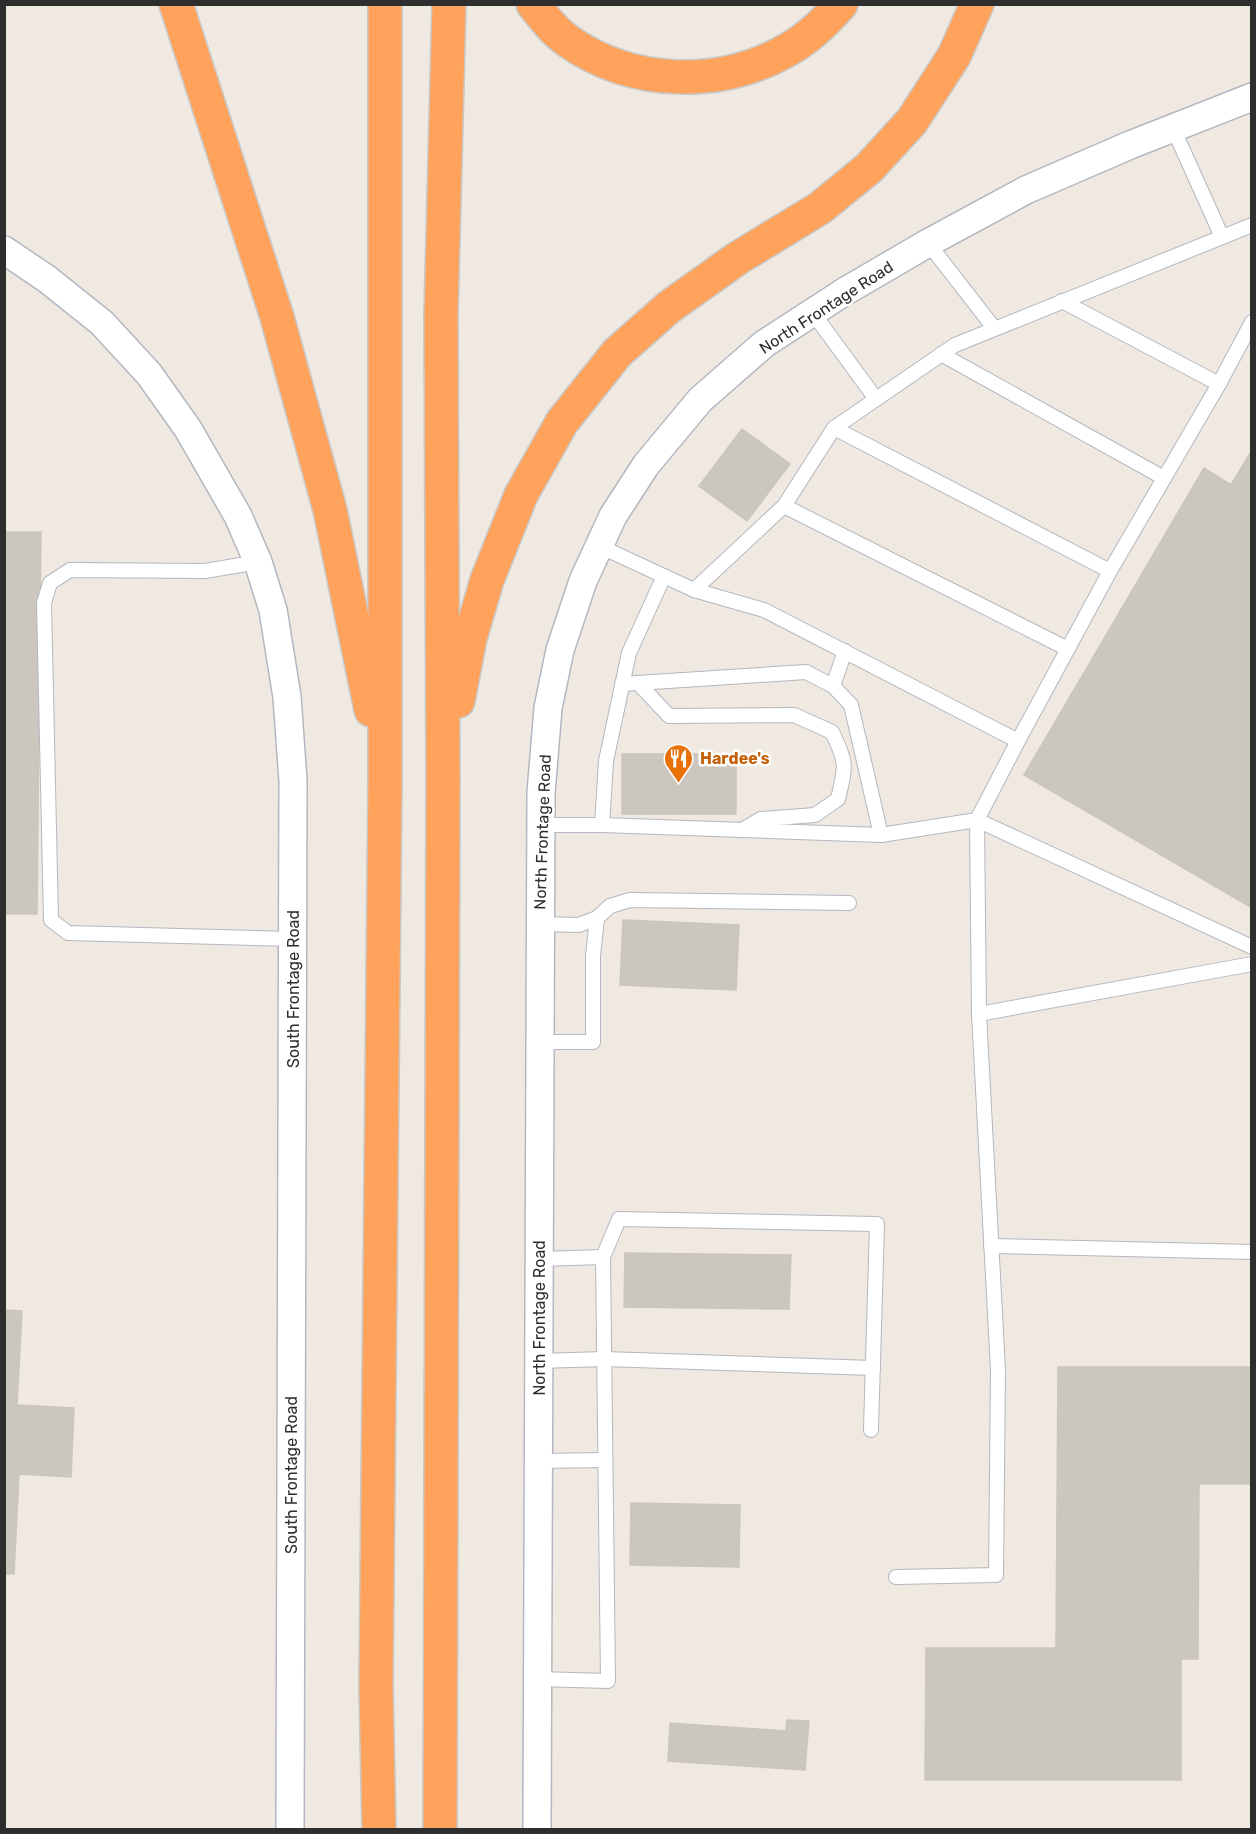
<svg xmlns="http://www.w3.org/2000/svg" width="1256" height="1834" viewBox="0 0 1256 1834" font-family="Rubik,sans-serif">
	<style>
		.building { fill: #cbc7bf; stroke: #cbc5ba; stroke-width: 1.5 }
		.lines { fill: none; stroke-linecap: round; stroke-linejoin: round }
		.service-casing { stroke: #b4b7c1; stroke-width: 16 }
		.minor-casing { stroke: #b4b7c1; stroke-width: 30 }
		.motorway-casing { stroke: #c9c9c9; stroke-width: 36 }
		.service { stroke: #fff; stroke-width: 14 }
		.minor { stroke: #fff; stroke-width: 27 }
		.motorway { stroke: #ffa35c; stroke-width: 33 }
		.labels { text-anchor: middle; stroke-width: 5; stroke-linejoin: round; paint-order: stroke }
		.street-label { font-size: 16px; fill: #2e2e2e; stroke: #fff }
		.food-label { font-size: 16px; font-weight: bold; fill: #c56008; stroke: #fff; text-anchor: start }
	</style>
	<rect width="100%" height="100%" fill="#efe9e1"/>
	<g class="building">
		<path d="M742,429L790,464L747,521L699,486Z"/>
		<path d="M1252,450V908L1024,775L1204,468L1231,485Z"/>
		<path d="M4,532H41L37,914H4Z"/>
		<rect x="622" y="754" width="114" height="60"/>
		<path d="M623,920L739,925L736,990L620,985Z"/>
		<path d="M625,1253L791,1255L789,1309L624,1307Z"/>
		<path d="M4,1310L22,1311L17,1405L74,1408L71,1477L19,1474L14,1574H4Z"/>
		<path d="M1058,1367H1252V1484H1199L1198,1659H1181V1780H925L926,1648H1056Z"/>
		<path d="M631,1503L740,1505L739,1567L630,1565Z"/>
		<path d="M787,1720L809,1721L805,1770L668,1761L670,1723L786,1731Z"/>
	</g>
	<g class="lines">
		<defs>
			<g id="service">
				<path d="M1173,128L1222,237"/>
				<path d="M1252,225L955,345L834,428L1110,571L1219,384L1252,322"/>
				<path d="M928,243L994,328"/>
				<path d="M1062,301L1219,384"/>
				<path d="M813,313L876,399"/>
				<path d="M941,354L1164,478"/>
				<path d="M784,506L834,428"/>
				<path d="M599,546L694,590L764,610L1018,741L1110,571"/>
				<path d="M258,562L205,571L70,570L50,583L44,603L51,920L68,933L293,939"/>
				<path d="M694,590L784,506L1068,649"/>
				<path d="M638,683L669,716L794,715L832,732C847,762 846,766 838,799L815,815L761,819L742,830"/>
				<path d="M622,684L806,672L833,686L851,705L881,835"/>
				<path d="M833,686L845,651"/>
				<path d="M1018,741L977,820L1252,947"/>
				<path d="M540,825H602L881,835L977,820L979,1014L1252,964"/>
				<path d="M602,825L606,761L629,653L664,576"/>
				<path d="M540,924L579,925L597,918L610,906L630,900L849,903"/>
				<path d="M539,1042H593V956L597,918"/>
				<path d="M991,1246L1252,1252"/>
				<path d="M539,1259L603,1257"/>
				<path d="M539,1361L604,1359L873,1368"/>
				<path d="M538,1461L605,1460"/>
				<path d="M896,1577L996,1575L998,1370L979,1014"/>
				<path d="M538,1679L608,1681L603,1257L619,1219L877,1224L871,1430"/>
			</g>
			<g id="minor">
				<path d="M4,250L47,279L102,323L149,374L188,429L238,516L258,562L273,610L287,697L293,781L290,1830"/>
				<path d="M537,1830L541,793L548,708L560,650L583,581L613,516L646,465L700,400L764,344L844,292L928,243L1026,190L1130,145L1252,97"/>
			</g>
			<g id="motorway">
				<path d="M176,4L277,317L330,510L371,710"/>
				<path d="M533,4C543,17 554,31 568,41C632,86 721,89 789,49C809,38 826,21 841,4"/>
				<path d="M458,701L470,638L487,580L521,495L562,422L617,353L669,307L738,258L820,208L869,168L912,121L954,56L977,4"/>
				<path d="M379,1830L376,1686L385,780V4"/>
				<path d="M440,1830L443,777L441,315L449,4"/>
			</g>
		</defs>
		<use href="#service" class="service-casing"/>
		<use href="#minor" class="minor-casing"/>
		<use href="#motorway" class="motorway-casing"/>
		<use href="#service" class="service"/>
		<use href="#minor" class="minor"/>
		<use href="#motorway" class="motorway"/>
	</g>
	<defs>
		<symbol id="restaurant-pin" viewBox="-11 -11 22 30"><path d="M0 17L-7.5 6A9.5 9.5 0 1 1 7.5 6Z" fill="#e8710a" stroke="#fff"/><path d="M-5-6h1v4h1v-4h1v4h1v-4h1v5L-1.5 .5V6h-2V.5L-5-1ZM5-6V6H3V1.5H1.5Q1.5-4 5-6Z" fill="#fff"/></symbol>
	</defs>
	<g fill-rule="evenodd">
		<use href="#restaurant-pin" x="662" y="742" width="33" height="45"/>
	</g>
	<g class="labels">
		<g class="street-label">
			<text transform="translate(826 307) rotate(-33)" y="6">North Frontage Road</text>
			<text transform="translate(542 832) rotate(-88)" y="6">North Frontage Road</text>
			<text transform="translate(293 989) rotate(-90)" y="6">South Frontage Road</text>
			<text transform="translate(539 1318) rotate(-90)" y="6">North Frontage Road</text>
			<text transform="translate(291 1475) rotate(-90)" y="6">South Frontage Road</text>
		</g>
		<g class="food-label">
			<text x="700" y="764">Hardee's</text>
		</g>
	</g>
	<rect width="1256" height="1834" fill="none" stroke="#2e2e2e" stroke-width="12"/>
</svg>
